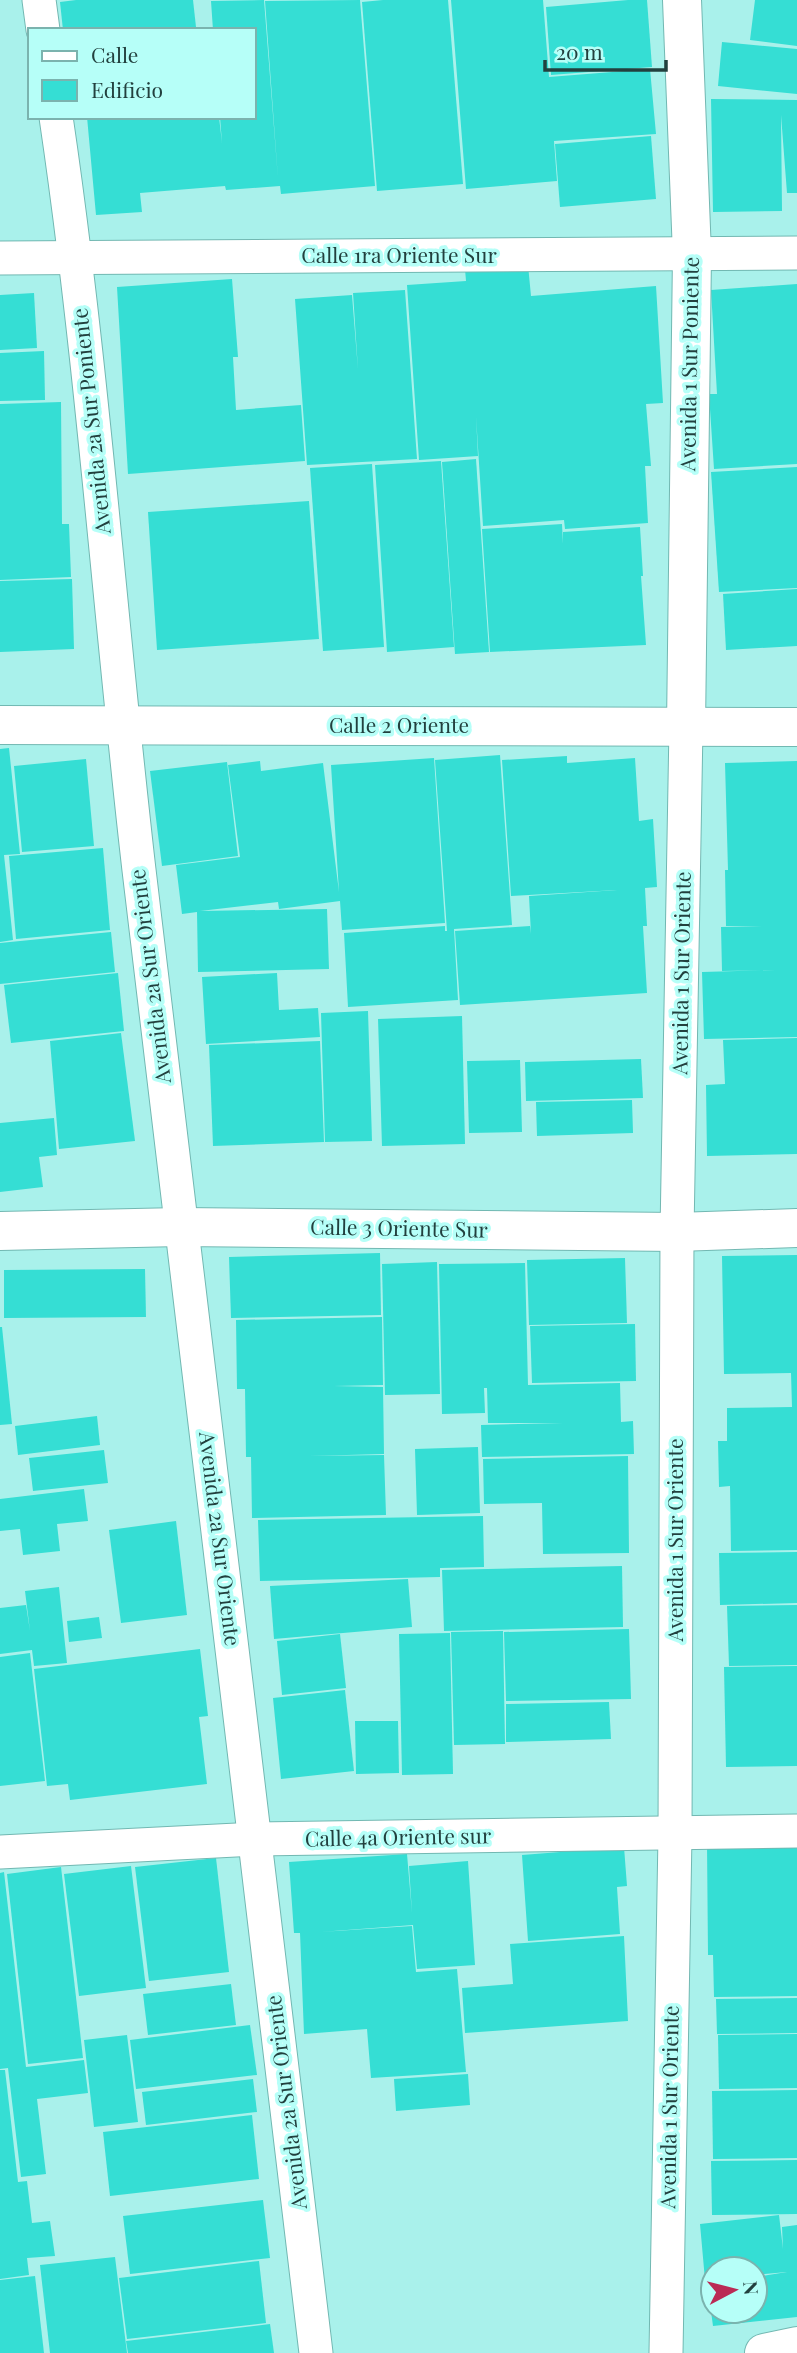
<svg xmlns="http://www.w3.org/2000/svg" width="797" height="2353" viewBox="0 0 797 2353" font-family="'Playfair Display',serif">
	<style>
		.building { fill: #35ded4 }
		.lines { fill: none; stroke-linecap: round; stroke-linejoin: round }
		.street-casing { stroke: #72b8b2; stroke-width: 35 }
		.secondary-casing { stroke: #72b8b2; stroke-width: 40 }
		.street { stroke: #fff; stroke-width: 33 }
		.secondary { stroke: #fff; stroke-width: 38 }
		.labels { text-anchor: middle; stroke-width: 7; stroke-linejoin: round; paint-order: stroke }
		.street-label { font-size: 21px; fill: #22403e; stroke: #b6fff8 }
	</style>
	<rect width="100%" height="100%" fill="#a9f1eb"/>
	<g class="building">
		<path d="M76,0H193L196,27L168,30H63L60,2Z"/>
		<path d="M264,0L278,179L265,1L360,0L375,186L281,194L280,186L226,190L225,186L140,193L142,212L96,215L87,117H219L222,143L220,117H254V30H213L211,1Z"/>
		<path d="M383,0H448L463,184L377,191L362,2Z"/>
		<path d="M451,0H543L549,77L650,69L656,134L554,141L557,181L466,189Z"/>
		<path d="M628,0H647L652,67L551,75L546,7Z"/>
		<path d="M755,0H797V46L750,40Z"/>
		<path d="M722,42L797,49V94L718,86Z"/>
		<path d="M711,99L797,100V193H787L781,115L782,211L713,212Z"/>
		<path d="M651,136L656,199L560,207L555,144Z"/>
		<path d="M528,265L531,296L656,286L663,403L646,404L651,466H645L648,523L565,529L564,520L483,526L476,416L478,456L419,460L407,285L466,281L465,269Z"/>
		<path d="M232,279L238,357H233L236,410L301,405L305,461L128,474L117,287Z"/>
		<path d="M797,284V464L714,469L709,394H717L711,290Z"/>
		<path d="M405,290L417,459L307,465L295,299L352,295L358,370L353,293Z"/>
		<path d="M34,293L37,348L0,350V295Z"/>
		<path d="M44,351L45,400L0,401V353Z"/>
		<path d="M61,402L62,524H69L71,577L0,580V404Z"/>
		<path d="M476,459L489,652L455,654L442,462Z"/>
		<path d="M441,461L454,647L387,652L375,465Z"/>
		<path d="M372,464L384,647L323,651L310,468Z"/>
		<path d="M797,467V588L719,592L711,472Z"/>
		<path d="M309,501L319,639L157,650L148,512Z"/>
		<path d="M562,524L563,544V532L640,527L643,576H641L646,645L490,652L482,529Z"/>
		<path d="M72,579L74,649L0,652V581Z"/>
		<path d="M797,589V646L726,650L723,594Z"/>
		<path d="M9,748L20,854L4,855L13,940L0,942V749Z"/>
		<path d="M500,755L512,925L454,929L458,1000L348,1007L344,933L445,926V931H447L435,760Z"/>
		<path d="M567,756V763L635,758L639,821L653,819L657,887L645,888L647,926H643L647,993L460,1005L455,931L530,926L531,934L529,896L617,890L511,896L502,760Z"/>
		<path d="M434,758L445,923L342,930L340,901L279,909L278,902L200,911L327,909L329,969L198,972L197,912L182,914L176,865L240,857L228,765L260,761L261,771L323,763L339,892L331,765Z"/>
		<path d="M86,759L94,846L22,852L14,766Z"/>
		<path d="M797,761V1037L704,1039L702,972L776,970L722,971L721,927L762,926H726L725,870H728L725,763Z"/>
		<path d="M227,762L238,856L162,866L150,771Z"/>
		<path d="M103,848L110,930L16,939L9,856Z"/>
		<path d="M111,932L115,972L0,984V943Z"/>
		<path d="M118,973L124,1031L11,1043L4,985Z"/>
		<path d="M277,973L279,1010L318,1008L320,1037L206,1044L202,977Z"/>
		<path d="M368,1011L372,1141L325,1142L321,1013Z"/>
		<path d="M462,1016L465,1144L382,1146L378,1019Z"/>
		<path d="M121,1033L135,1141L59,1149L50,1041Z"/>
		<path d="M797,1038V1154L707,1156L706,1085L725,1084L723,1040Z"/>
		<path d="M320,1041L324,1142L213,1146L209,1045Z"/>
		<path d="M641,1059L643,1098L526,1101L525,1062Z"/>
		<path d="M520,1060L522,1132L469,1133L467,1061Z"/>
		<path d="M632,1100L633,1133L537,1136L536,1102Z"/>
		<path d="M54,1118L57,1155L39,1157L43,1187L0,1192V1123Z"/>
		<path d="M380,1253L381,1315L231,1318L229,1257Z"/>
		<path d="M797,1255V1550L731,1551L730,1486L719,1487L718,1441H727V1408L792,1407L791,1373L724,1374L722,1256Z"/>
		<path d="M625,1258L627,1323L529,1325L527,1260Z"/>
		<path d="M437,1262L440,1394L385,1395L382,1264Z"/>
		<path d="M525,1263L528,1385L620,1383L621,1422L633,1421L634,1454L482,1457L481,1425L563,1423H488L487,1388H484L485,1413L442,1414L439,1264Z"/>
		<path d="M145,1269L146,1317L4,1318V1270Z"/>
		<path d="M382,1317L383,1385L334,1386L383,1387L384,1454L309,1456L384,1455L386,1515L252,1518L251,1457H246L245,1389H237L236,1320Z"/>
		<path d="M635,1324L636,1381L532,1383L530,1326Z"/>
		<path d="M0,1327H2L12,1424L0,1425Z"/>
		<path d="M97,1416L100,1445L18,1455L15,1426Z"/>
		<path d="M478,1447L480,1513L417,1515L415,1449Z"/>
		<path d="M104,1450L108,1483L33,1491L29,1458Z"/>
		<path d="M628,1456L629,1553L543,1554L542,1503L484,1504L483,1459Z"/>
		<path d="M84,1489L88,1521L57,1524L60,1551L23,1555L20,1529L0,1531V1499Z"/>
		<path d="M483,1516L484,1567L440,1568V1577L260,1581L258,1520Z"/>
		<path d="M176,1521L187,1615L121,1623L109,1530Z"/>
		<path d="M797,1552V1603L720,1605L719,1553Z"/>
		<path d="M622,1566L623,1627L444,1631L442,1570Z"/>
		<path d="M408,1579L412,1627L274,1639L270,1586Z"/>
		<path d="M59,1587L67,1663L34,1666L32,1650L0,1654V1608L26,1605L30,1631L25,1591Z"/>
		<path d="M797,1605V1665L729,1666L727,1606Z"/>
		<path d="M99,1617L102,1638L69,1642L67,1621Z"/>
		<path d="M629,1629L631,1699L506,1701L504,1632Z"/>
		<path d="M503,1631L505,1744L454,1745L451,1632Z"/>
		<path d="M450,1633L453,1774L402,1775L399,1634Z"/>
		<path d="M340,1634L346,1688L282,1695L277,1641Z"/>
		<path d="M200,1649L208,1716L199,1717L207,1784L70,1800L68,1784L47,1786L34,1669Z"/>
		<path d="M30,1653L45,1781L0,1786V1657Z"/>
		<path d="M797,1666V1766L726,1767L724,1667Z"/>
		<path d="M345,1690L354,1771L281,1779L273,1698Z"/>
		<path d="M609,1702L611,1739L506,1742V1704Z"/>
		<path d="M355,1721H398L399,1773L356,1774Z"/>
		<path d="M707,1844L797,1848V1996L714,1997L713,1955H708Z"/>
		<path d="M624,1847L627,1886L617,1887L620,1934L528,1941L522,1855Z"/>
		<path d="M407,1854L412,1913L409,1866L468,1861L475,1965L417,1969L413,1925L320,1932L412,1926L416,1972L457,1969L466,2072L371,2078L367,2029L304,2034L300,1933H294L289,1862Z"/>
		<path d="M216,1858L229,1972L149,1981L135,1867Z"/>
		<path d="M131,1866L146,1988L79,1996L64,1874Z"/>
		<path d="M61,1867L83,2058L28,2064L7,1874Z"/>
		<path d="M4,1872L26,2067L84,2060L88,2093L37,2099L46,2174L21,2177L8,2068L0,2069V1873Z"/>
		<path d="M624,1936L628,2021L465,2033L462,1988L513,1984L510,1944Z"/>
		<path d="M231,1984L236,2025L148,2035L143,1994Z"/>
		<path d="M797,1998V2033L717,2034L716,1999Z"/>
		<path d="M250,2025L257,2075L136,2089L130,2040Z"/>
		<path d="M797,2034V2088L719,2089L718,2035Z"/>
		<path d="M127,2035L138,2122L94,2127L84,2040Z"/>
		<path d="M0,2070H5L18,2182L27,2181L32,2223L50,2221L55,2256L27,2258L29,2275L0,2279Z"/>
		<path d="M468,2074L470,2105L396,2111L394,2079Z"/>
		<path d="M253,2079L257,2112L146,2125L142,2092Z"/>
		<path d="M797,2090V2158L713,2159L712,2091Z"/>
		<path d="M252,2115L259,2179L110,2196L103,2132Z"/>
		<path d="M797,2160V2214L712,2215L711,2161Z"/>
		<path d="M263,2200L270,2258L130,2274L123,2216Z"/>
		<path d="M779,2215L783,2249L782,2227L797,2225V2317L713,2326L711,2311H755V2277L787,2272L755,2275V2269H713V2280H705L700,2224Z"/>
		<path d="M115,2257L127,2353H50L40,2265Z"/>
		<path d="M259,2261L266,2323L127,2339L119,2278Z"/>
		<path d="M35,2276L44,2353H0V2280Z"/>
		<path d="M270,2324L274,2353H128L126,2341Z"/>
	</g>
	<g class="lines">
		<defs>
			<g id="street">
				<path d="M39,0L43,30"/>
				<path d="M56,117C93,367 110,620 139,870C196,1365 259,1859 316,2353"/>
				<path d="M0,258L797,253"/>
				<path d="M0,1852L257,1839L797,1831"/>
				<path d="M666,2353L675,1835L677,1232L686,727"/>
			</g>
			<g id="secondary">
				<path d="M682,0L692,254L686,727"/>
				<path d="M0,725L797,727"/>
				<path d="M0,1231L180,1227L677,1232L797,1228"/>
				<path d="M764,2353L797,2346"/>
			</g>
		</defs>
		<use href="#street" class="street-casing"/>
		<use href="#secondary" class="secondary-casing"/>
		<use href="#street" class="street"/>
		<use href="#secondary" class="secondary"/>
	</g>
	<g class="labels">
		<g class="street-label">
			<text x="399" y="263">Calle 1ra Oriente Sur</text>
			<text transform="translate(690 364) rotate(-89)" y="7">Avenida 1 Sur Poniente</text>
			<text transform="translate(92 421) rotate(-96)" y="7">Avenida 2a Sur Poniente</text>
			<text x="399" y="733">Calle 2 Oriente</text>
			<text transform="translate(682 973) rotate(-89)" y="7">Avenida 1 Sur Oriente</text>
			<text transform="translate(151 976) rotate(-97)" y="7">Avenida 2a Sur Oriente</text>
			<text transform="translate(399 1229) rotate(1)" y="7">Calle 3 Oriente Sur</text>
			<text transform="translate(219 1539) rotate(83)" y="7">Avenida 2a Sur Oriente</text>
			<text transform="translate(676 1540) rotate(-90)" y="7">Avenida 1 Sur Oriente</text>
			<text transform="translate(398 1838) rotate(-1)" y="7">Calle 4a Oriente sur</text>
			<text transform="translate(287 2102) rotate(-97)" y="7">Avenida 2a Sur Oriente</text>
			<text transform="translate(670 2107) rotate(-89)" y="7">Avenida 1 Sur Oriente</text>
		</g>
	</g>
	<rect x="28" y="28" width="228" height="91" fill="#b6fff8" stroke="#7bb3ae" stroke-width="2"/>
	<rect x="42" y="51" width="35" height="10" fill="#ffffff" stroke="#7bb3ae" stroke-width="2"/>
	<text x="91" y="63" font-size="21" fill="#22403e">Calle</text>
	<rect x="42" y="80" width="35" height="21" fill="#35ded4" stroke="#7bb3ae" stroke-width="2"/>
	<text x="91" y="98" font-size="21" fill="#22403e">Edificio</text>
	<g transform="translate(734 2290) rotate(83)"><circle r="33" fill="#b6fff8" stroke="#7bb3ae" stroke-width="2"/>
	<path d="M0-5L12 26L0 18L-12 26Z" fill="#ba2b55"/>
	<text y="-10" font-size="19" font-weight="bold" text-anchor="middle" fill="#22403e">N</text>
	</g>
	<path d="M545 60v10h121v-10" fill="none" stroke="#22403e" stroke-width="3.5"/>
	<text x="556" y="60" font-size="21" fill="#22403e" stroke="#b6fff8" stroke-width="5" paint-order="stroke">20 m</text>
</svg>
